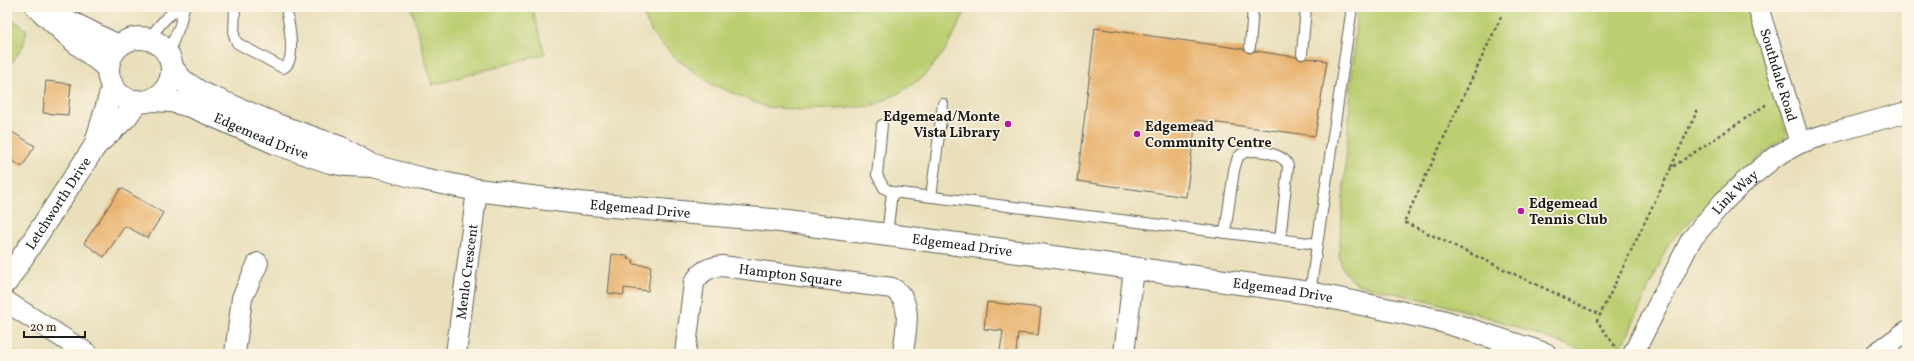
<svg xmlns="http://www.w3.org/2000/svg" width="1914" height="361" viewBox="0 0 1914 361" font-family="Vollkorn,serif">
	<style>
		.green { fill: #bbce71; stroke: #6c7546 }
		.building { fill: #e8b16c }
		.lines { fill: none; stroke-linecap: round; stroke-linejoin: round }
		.lane-casing { stroke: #646054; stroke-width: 12 }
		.street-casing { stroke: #646054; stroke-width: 22 }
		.secondary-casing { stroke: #646054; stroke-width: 24 }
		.path { stroke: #646054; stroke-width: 2.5; stroke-dasharray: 3 3; stroke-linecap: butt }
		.lane { stroke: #fff; stroke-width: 10 }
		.street { stroke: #fff; stroke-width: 20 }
		.secondary { stroke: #fff; stroke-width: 22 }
		.poi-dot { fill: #b5179e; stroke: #fcf5e5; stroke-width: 1.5 }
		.labels { text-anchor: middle; stroke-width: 3.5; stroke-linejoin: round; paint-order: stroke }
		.street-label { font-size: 14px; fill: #1c1c1c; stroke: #fcf5e5 }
		.poi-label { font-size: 14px; font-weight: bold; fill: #1c1c1c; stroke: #fcf5e5; text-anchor: start }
	</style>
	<rect width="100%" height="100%" fill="#fcf5e5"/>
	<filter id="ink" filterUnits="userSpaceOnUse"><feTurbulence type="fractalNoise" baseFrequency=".025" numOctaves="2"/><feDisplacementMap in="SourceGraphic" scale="8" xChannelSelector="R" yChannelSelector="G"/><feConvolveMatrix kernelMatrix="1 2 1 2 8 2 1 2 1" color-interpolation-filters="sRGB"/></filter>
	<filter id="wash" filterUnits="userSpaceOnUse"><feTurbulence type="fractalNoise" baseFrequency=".012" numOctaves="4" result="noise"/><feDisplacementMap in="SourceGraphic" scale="16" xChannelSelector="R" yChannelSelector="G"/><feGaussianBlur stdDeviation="0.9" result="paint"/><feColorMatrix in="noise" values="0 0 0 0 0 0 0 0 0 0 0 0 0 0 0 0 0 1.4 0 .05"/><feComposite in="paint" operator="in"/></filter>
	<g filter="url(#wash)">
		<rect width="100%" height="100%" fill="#e9dfbb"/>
		<g class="green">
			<path d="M411,7H532L545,54L432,85Z"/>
			<path d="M640,7H968L945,51L923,77L901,92L872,106L835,109L800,110L766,107L711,84L674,57L653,35Z"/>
			<path d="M1357,7H1750L1787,135L1731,180L1669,243L1624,343L1604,354H1592L1491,318L1426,300L1363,286C1348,280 1341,270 1339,254Z"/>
			<path d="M7,15L27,30L23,46L7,70Z"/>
		</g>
		<g id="blocks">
			<g class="building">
				<path d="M1095,28L1244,49L1249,53L1255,51L1296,57L1301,60L1307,58L1327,61L1315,136L1196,120L1186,197L1077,181Z"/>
				<path d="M46,81L71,84L68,115L43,113Z"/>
				<path d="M7,129L35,146L22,167L7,157Z"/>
				<path d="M121,188L163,213L148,238L125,226L104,257L84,243Z"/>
				<path d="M612,254L628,256L627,259L634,260L633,264L651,266L648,291L624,288V295L608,293Z"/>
				<path d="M987,302L1041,308L1038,335L1018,333L1016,353L1000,351L1003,331L984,329Z"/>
			</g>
		</g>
	</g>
	<g filter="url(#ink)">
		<use href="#blocks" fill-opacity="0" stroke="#646054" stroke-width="1"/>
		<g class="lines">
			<defs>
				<g id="lane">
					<path d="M235,7L234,35L237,43L283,68C298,62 288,20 286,7"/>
					<path d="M148,39L166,18L180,7"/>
					<path d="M1250,47L1253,7"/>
					<path d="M168,53L180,25L184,7"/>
					<path d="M1302,54L1306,7"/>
					<path d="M882,125L877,175L884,188L892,192"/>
					<path d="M931,197L943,104"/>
					<path d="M1225,233L1234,170L1238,157C1241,155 1243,152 1247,152C1257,149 1287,154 1288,167L1280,240"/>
					<path d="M887,235L892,192L1317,244"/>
					<path d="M1310,293L1352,7"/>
				</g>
				<g id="street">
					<path id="s1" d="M1758,7L1800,143"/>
					<path d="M7,302L88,354"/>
					<path d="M235,354L242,298L258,263"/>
					<path id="s2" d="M456,354L477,190"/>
					<path id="s3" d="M685,354L694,283C701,271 709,267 722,266L892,288C915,301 905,332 903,354"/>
					<path d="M1124,354L1134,269"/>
					<path id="s4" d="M1633,354L1691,240L1723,202L1743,183L1776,156L1800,143L1827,134L1907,112"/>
					<path d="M1875,354L1907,331"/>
				</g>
				<g id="secondary">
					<path d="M37,7L73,40L108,68"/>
					<path d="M56,15L118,46"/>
					<circle cx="140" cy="70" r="32"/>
					<path d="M172,68L183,81L201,93L277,125L342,148L369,164"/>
					<path id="s5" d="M152,100L171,101L193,107L278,144L330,162L346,165L373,166L423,179L477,190L579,203L772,220L1011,251L1310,293L1442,321L1545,354"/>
					<path d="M95,146L113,86"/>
					<path id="s6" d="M7,281L95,146L126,117L137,101"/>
				</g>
			</defs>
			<use href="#lane" class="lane-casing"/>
			<use href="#street" class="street-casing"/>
			<use href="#secondary" class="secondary-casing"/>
			<g class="path">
				<path d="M1501,17L1404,222L1601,315"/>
				<path d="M1671,167L1698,109"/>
				<path d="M1615,346L1597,321L1671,168L1767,104"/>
			</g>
			<use href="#lane" class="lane"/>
			<use href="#street" class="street"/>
			<use href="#secondary" class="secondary"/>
		</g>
	</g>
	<g class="poi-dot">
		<circle cx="1008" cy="124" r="4"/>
		<circle cx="1137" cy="134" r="4"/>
		<circle cx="1521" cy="211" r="4"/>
	</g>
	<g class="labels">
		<g class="street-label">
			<text dy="5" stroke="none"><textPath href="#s1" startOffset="71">Southdale Road</textPath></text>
			<text dy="5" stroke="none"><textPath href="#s5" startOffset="116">Edgemead Drive</textPath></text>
			<text dy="5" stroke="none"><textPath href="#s4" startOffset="193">Link Way</textPath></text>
			<text dy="5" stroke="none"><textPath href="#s6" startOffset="93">Letchworth Drive</textPath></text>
			<text dy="5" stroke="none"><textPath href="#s5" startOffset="504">Edgemead Drive</textPath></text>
			<text dy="5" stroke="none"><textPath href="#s5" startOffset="828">Edgemead Drive</textPath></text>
			<text dy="5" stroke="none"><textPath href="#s2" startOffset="83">Menlo Crescent</textPath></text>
			<text dy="5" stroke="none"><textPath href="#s3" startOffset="175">Hampton Square</textPath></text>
			<text dy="5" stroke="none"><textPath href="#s5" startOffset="1152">Edgemead Drive</textPath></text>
		</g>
		<g class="poi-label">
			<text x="1000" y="121" text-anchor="end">Edgemead/Monte<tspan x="1000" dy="16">Vista Library</tspan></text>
			<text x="1145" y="131">Edgemead<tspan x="1145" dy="16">Community Centre</tspan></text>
			<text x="1529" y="208">Edgemead<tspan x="1529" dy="16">Tennis Club</tspan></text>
		</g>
	</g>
	<rect width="1914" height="361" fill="none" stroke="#fcf5e5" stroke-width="24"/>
	<path d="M24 331v6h61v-6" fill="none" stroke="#1c1c1c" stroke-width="2"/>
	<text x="30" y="331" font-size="12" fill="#1c1c1c" stroke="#fcf5e5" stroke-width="3" paint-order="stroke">20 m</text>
</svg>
